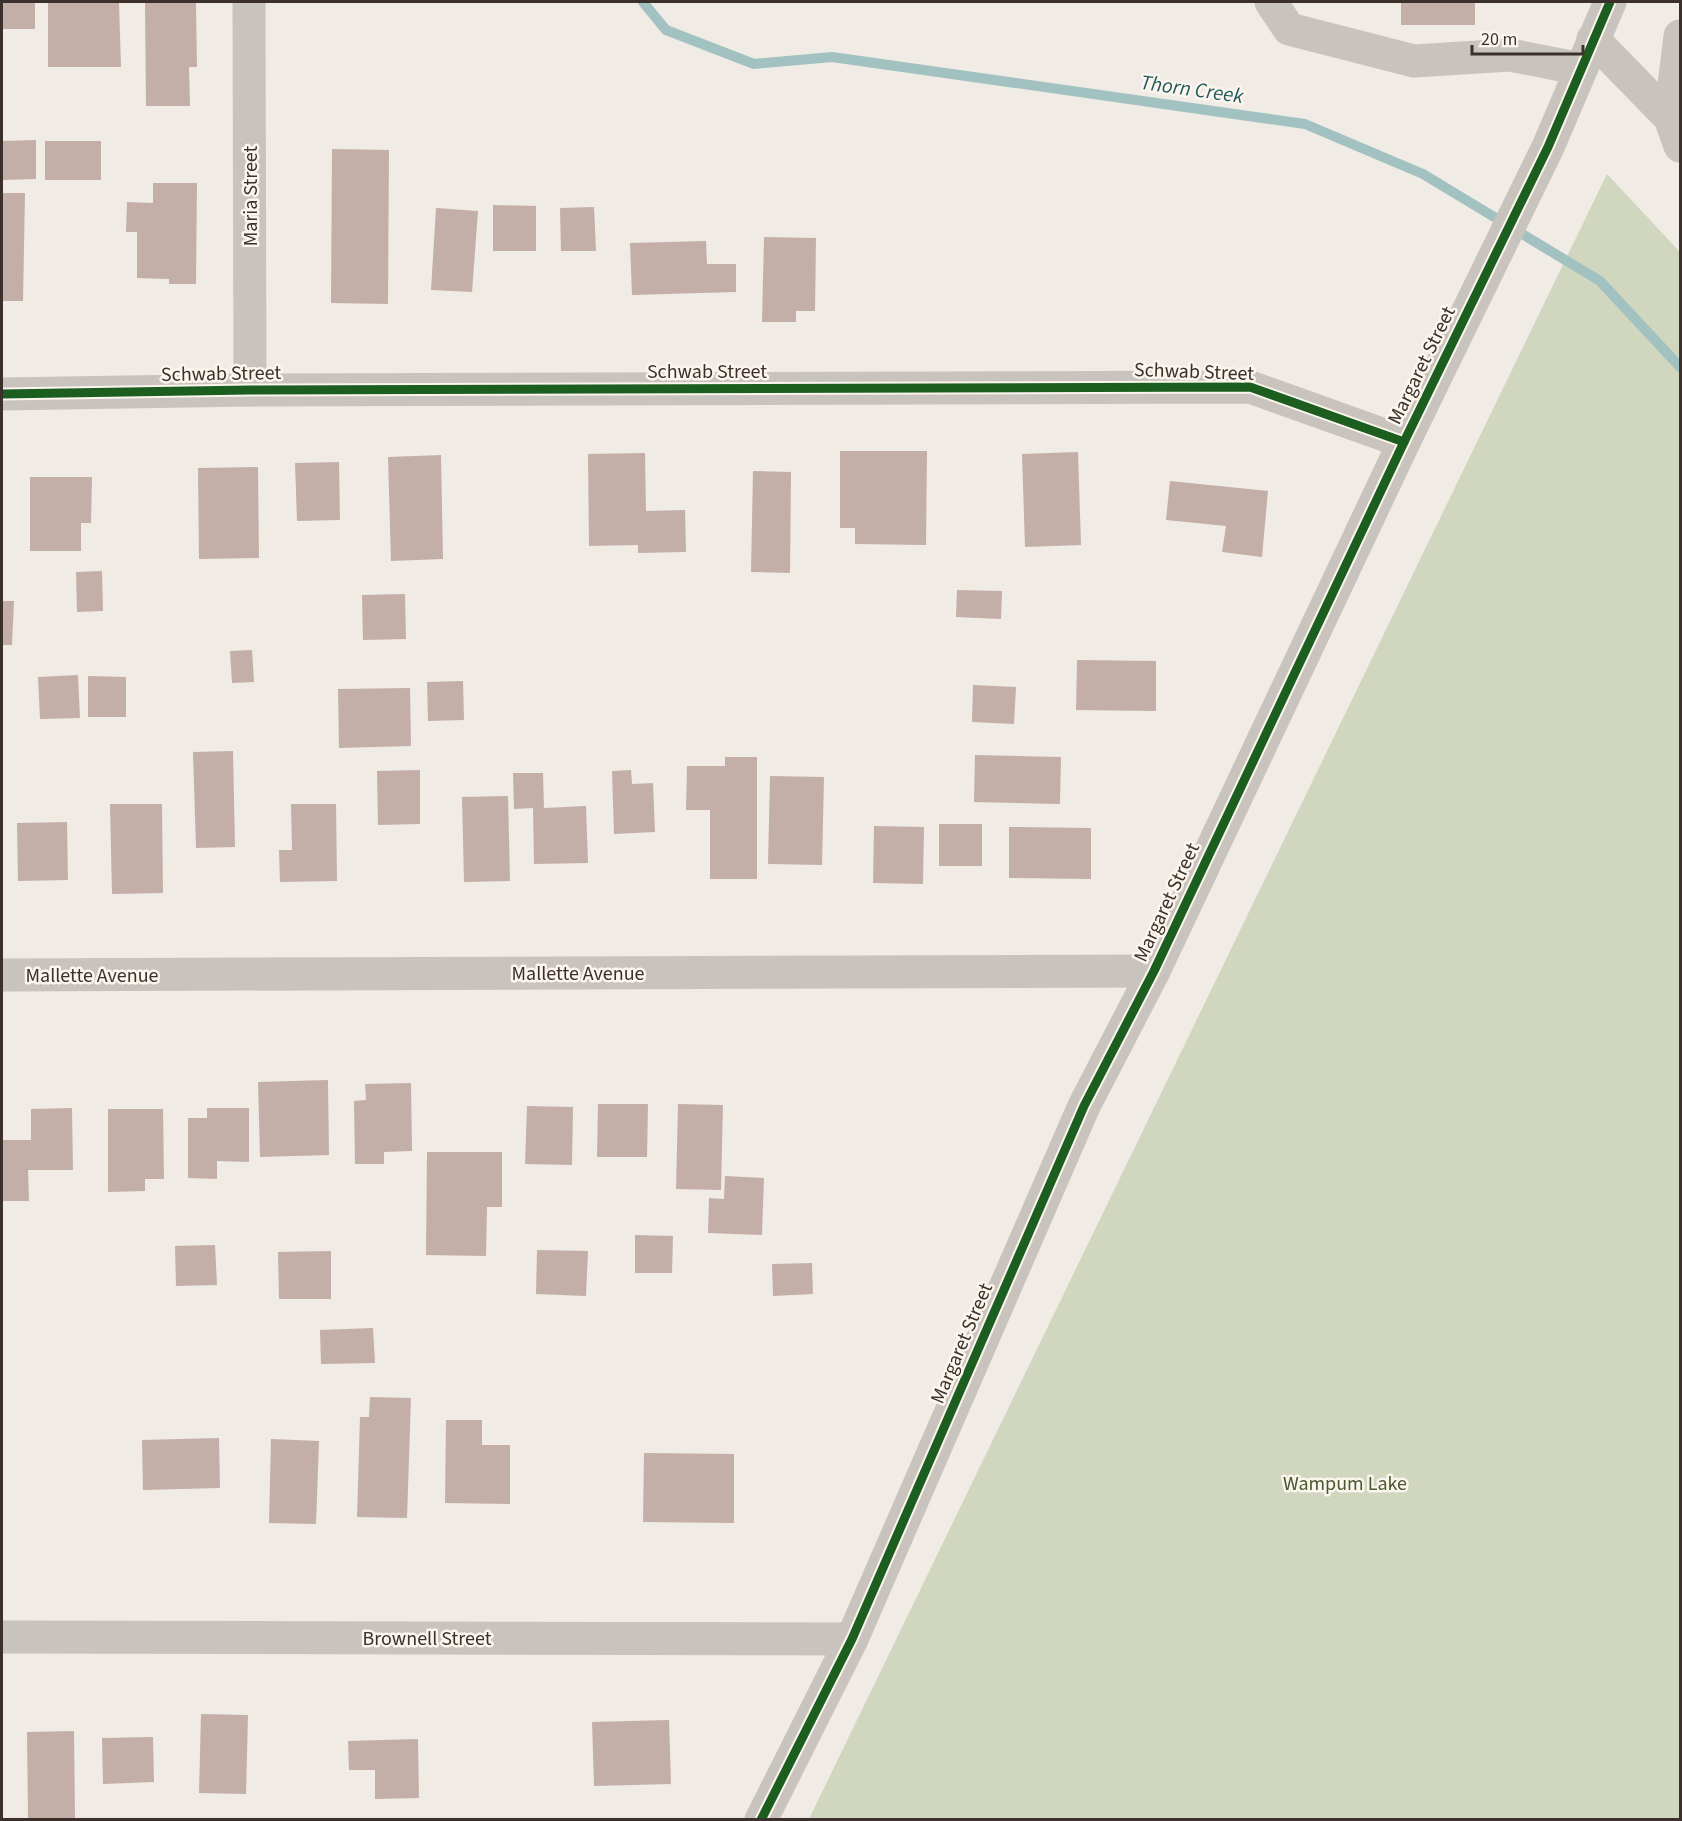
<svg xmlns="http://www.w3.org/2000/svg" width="1682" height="1821" viewBox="0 0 1682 1821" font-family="'Source Sans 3',sans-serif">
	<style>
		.green { fill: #d1d6bf }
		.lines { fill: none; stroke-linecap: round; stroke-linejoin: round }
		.stream { stroke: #a1c2c1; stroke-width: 10 }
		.building { fill: #c3afa7 }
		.minor { stroke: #c9c3be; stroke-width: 33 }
		.cycleway-casing { stroke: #fbf5ee; stroke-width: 13 }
		.cycleway { stroke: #1b5e20; stroke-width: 9 }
		.labels { text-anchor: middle; stroke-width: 5; stroke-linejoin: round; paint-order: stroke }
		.street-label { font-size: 20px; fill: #3b302b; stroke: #fbf5ee }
		.park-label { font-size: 20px; fill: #4a5a2e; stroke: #fbf5ee }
		.water-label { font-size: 21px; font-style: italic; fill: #1f5a5e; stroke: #fbf5ee }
	</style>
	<rect width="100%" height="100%" fill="#f0ebe5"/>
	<path class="green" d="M1607,174L1680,252V1819H809Z"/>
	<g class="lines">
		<path class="stream" d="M643,2L666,30L754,64L832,57L1305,124L1423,174L1600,281L1680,367"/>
	</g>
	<g class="building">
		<rect x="2" y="2" width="33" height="27"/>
		<path d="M48,2H119L121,67H48Z"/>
		<path d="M145,2H196L197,67H189L190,106H146Z"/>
		<rect x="1401" y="2" width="74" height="23"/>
		<path d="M36,140V179L2,180V141Z"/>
		<rect x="45" y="141" width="56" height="39"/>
		<path d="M332,149L389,150L388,304L331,303Z"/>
		<path d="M153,183H197L196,284H169V279L137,278V232H126L127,202L153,203Z"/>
		<path d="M2,193H25L23,301H2Z"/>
		<path d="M493,205L536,206V251H493Z"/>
		<path d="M594,207L596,251H561L560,208Z"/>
		<path d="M436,208L478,211L472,292L431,290Z"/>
		<path d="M764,237L816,238L815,311H796V322H762Z"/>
		<path d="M706,241L707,264H736V292L632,295L630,243Z"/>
		<path d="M840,451H927L926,545L855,544V528H840Z"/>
		<path d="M1078,452L1081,545L1025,547L1022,454Z"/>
		<path d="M645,453L646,511L685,510L686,552L638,553V545L589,546L588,454Z"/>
		<path d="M441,455L443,559L391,561L388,457Z"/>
		<path d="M339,462L340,520L297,521L295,463Z"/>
		<path d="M258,467L259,558L199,559L198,468Z"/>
		<path d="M753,471L791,472L790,573L751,572Z"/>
		<path d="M30,477H92L91,523H81V551H30Z"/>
		<path d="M1170,481L1268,491L1262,557L1222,552L1226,526L1166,520Z"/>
		<path d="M102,571L103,611L77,612L76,572Z"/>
		<path d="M957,590L1002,591L1001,619L956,617Z"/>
		<path d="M405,594L406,639L363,640L362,595Z"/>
		<path d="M2,601H14L12,645H2Z"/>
		<path d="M252,650L254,682L232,683L230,651Z"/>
		<path d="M1077,660L1156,661V711L1076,710Z"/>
		<path d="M78,675L80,718L40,719L38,677Z"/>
		<path d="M88,676L126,677V717H88Z"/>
		<path d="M463,681L464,720L428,721L427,682Z"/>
		<path d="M973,685L1016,687L1014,724L972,722Z"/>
		<path d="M410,688L411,746L339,748L338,689Z"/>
		<path d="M233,751L235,847L196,848L193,752Z"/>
		<path d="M975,755L1061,757L1060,804L974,802Z"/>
		<path d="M725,757H757V879H710V810H686L687,766H725Z"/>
		<path d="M420,770V824L378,825L377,771Z"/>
		<path d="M631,770L632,784L653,783L655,832L614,834L612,771Z"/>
		<path d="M513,773H543L544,808L586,806L588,863L534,864L533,808L514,809Z"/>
		<path d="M770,776L824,777L822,865L768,864Z"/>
		<path d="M508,796L510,881L464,882L462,797Z"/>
		<path d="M110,804H162L163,893L112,894Z"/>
		<path d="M291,804H336L337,881L280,882L279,850H292Z"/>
		<path d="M67,822L68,880L18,881L17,823Z"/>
		<rect x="939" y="824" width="43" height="42"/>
		<path d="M874,826L924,827L923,884L873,883Z"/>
		<path d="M1009,827L1091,828V879L1009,878Z"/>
		<path d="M328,1080L329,1155L260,1157L258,1082Z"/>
		<path d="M411,1083L412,1151L384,1152V1164H355L354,1101L366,1100L365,1084Z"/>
		<path d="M598,1104H648L647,1157H597Z"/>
		<path d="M678,1104L723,1105L721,1190L676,1189Z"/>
		<path d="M527,1106L573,1107L572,1165L525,1164Z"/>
		<path d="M72,1108L73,1170H28L29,1201H2V1140H31V1109Z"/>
		<path d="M207,1108H249V1162L217,1161V1179L188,1178V1118H207Z"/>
		<path d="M108,1109H163L164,1179H145V1191L108,1192Z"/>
		<path d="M427,1152H502V1207H487L486,1256L426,1255Z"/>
		<path d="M725,1176L764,1178L762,1235L708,1233L709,1198L724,1199Z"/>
		<path d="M635,1235L673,1236L672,1273H635Z"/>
		<path d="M215,1245L217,1285L176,1286L175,1246Z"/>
		<path d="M537,1250L588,1251L586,1296L536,1294Z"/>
		<path d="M331,1251V1299H279L278,1252Z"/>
		<path d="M812,1263L813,1294L773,1296L772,1264Z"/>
		<path d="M373,1328L375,1363L321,1364L320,1330Z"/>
		<path d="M370,1397L411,1398L407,1518L357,1517L360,1417H369Z"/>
		<path d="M446,1420H482V1445H510V1504L445,1503Z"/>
		<path d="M219,1438L220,1488L143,1490L142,1440Z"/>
		<path d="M271,1439L319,1441L316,1524L269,1523Z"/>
		<path d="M644,1453L734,1454V1523L643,1522Z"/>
		<path d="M201,1714L248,1715L246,1794L199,1793Z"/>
		<path d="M669,1720L671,1784L594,1786L592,1722Z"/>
		<path d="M74,1731L75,1818L28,1819L27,1732Z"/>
		<path d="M153,1737L154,1782L103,1784L102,1738Z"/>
		<path d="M418,1739L419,1798L375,1799V1770H349L348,1741Z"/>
	</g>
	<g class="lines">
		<g class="minor">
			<path d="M249,2L250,390"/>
			<path d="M1271,2L1289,29L1414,61L1510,55L1581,69"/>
			<path d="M1593,39L1670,118L1680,146"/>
			<path d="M1670,118L1680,36"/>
			<path d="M2,394L250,390L1250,387L1404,442"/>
			<path d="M2,975L1154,971"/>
			<path d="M2,1637L852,1639"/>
			<path d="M761,1820L852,1639L1084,1106L1154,971L1404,442L1548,147L1610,2"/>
		</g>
		<defs>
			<g id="cycleway">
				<path d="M2,394L250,390L1250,387L1404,442"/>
				<path d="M761,1820L852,1639L1084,1106L1154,971L1404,442L1548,147L1610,2"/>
			</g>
		</defs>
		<use href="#cycleway" class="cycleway-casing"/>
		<use href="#cycleway" class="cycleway"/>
	</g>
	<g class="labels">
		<g class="street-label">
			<text transform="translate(250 196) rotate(-90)" y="7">Maria Street</text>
			<text transform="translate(1421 365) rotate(-64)" y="7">Margaret Street</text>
			<text x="707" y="378">Schwab Street</text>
			<text transform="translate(1194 371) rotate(2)" y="7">Schwab Street</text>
			<text transform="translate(221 373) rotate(-1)" y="7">Schwab Street</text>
			<text transform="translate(1166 902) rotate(-65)" y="7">Margaret Street</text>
			<text x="578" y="980">Mallette Avenue</text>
			<text x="92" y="982">Mallette Avenue</text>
			<text transform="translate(961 1343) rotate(-67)" y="7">Margaret Street</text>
			<text x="427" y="1645">Brownell Street</text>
		</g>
		<g class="park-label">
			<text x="1345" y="1490">Wampum Lake</text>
		</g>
		<g class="water-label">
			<text transform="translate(1192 89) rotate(8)" y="7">Thorn Creek</text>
		</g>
	</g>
	<rect width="1682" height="1821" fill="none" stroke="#3b302b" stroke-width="6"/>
	<path d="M1472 45v9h111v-9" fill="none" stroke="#3b302b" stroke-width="3"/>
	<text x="1481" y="45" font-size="18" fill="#3b302b" stroke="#fbf5ee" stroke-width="4.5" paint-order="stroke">20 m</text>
</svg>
